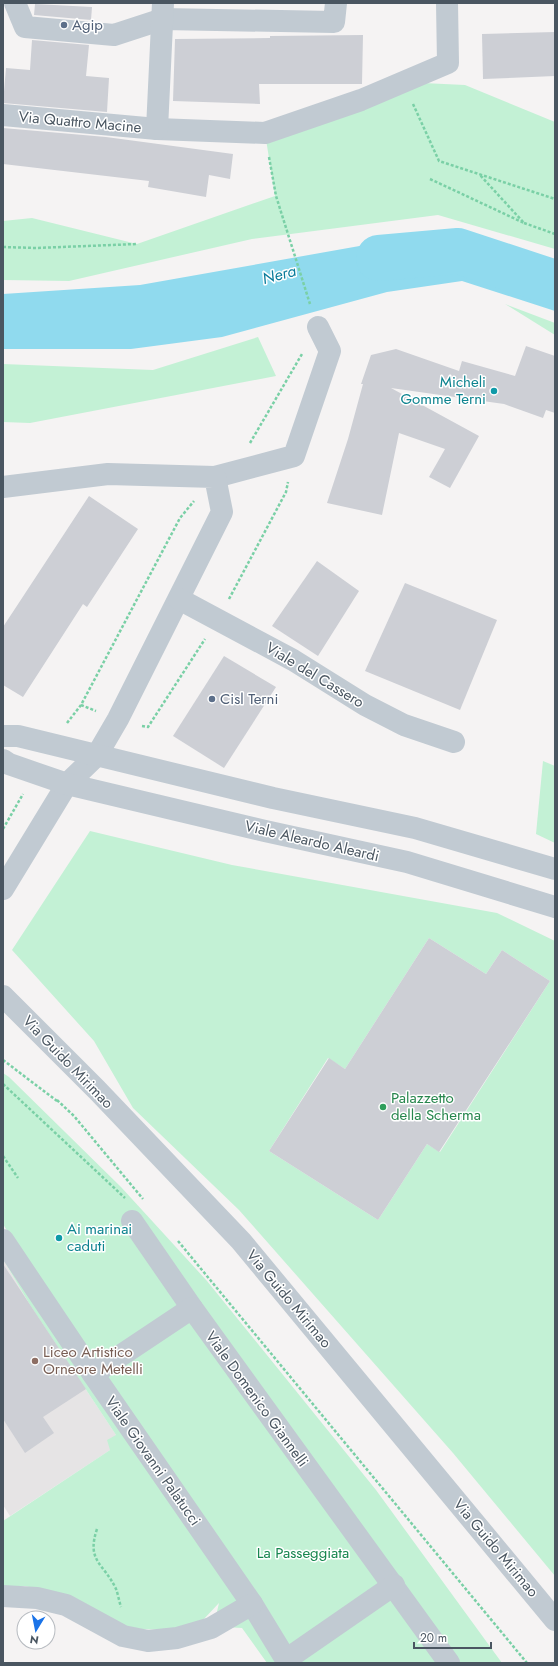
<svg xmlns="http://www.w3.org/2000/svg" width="558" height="1666" viewBox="0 0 558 1666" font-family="Jost,sans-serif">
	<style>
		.education { fill: #e6e4e5 }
		.green { fill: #c3f1d5; fill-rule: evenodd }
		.water { fill: #90daee }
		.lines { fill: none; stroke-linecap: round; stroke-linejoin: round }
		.river { stroke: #90daee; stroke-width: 46 }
		.building { fill: #cdcfd5 }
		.path { stroke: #7ad0a6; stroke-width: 2.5; stroke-dasharray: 3 2; stroke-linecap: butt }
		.minor { stroke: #c1cad2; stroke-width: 22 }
		.service-dot { fill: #5c6f8a; stroke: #fff; stroke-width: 1.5 }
		.culture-dot { fill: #0f9aa8; stroke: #fff; stroke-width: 1.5 }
		.leisure-dot { fill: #2e9e5b; stroke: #fff; stroke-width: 1.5 }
		.education-dot { fill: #8d6e63; stroke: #fff; stroke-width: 1.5 }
		.labels { text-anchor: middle; stroke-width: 3; stroke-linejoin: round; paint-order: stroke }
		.service-label { font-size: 15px; fill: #4e5e75; stroke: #fff; text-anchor: start }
		.street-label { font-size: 15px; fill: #4a5661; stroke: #fff }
		.culture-label { font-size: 15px; fill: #0d838f; stroke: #fff; text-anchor: end }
		.leisure-label { font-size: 15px; fill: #27864d; stroke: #fff; text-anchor: start }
		.education-label { font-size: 15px; fill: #785e54; stroke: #fff; text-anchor: start }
		.park-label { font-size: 15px; fill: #17864f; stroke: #fff }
		.water-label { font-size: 16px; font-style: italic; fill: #0c7c9b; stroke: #fff }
	</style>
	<rect width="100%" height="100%" fill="#f5f3f3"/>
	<path class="education" d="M3,1259L30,1305L116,1435L110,1450L10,1516L3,1505Z"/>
	<g class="green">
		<path d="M402,82L465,85L555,122V249L438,215L252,239L69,281L3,280V221L32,218L137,244L275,196L265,133Z"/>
		<path d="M505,304L555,323V335Z"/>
		<path d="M258,337L276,376L30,423L3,422V364L153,370Z"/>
		<path d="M543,761L555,766V843L536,834Z"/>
		<path d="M90,831L232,865L497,913L555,941V1576L453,1453L239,1210L133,1108L94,1041L12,950ZM429,938L486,974L502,950L550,981L440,1152L427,1144L378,1220L269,1151L328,1058L345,1069Z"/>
		<path d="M3,1073L9,1077L121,1187L207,1281L376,1490L502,1663H267L242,1628L225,1627L216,1616L219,1603L203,1620L170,1630L141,1629L126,1626L73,1597L25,1586H3V1521L110,1450L107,1440L116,1435L30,1305L3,1259L9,1234L3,1224Z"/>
	</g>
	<path class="water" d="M382,242L555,270V311L462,281L387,292L222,337L131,349H3V294L140,285Z"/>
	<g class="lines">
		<path class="river" d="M379,258L458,251L555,283"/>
	</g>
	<g class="building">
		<path d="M35,4L92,7L91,20L34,15Z"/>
		<path d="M555,32V76L483,79L482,34Z"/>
		<path d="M363,35L362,84H259L260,104L173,101L175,39L270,38V36Z"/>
		<path d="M32,40L89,45L86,76L109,78L107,112L3,103L6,68L30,70Z"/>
		<path d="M3,128L106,137L233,154L230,179L209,175L206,197L148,187L149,181L3,164Z"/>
		<path d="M526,346L555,356V413L546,410L543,418L504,404L391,388L479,436L450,488L429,477L445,449L399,433L382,515L327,503L348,439L363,384H361L371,355L396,349L459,371L462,361L515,376Z"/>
		<path d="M89,496L138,529L87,607L83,604L23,697L3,685V627Z"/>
		<path d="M317,561L359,591L318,656L272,626Z"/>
		<path d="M405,583L497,620L460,710L365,671Z"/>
		<path d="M224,656L276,687L224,768L173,736Z"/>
		<path d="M429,938L486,974L502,950L550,981L439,1152L427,1144L378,1220L269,1151L329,1058L345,1069Z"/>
		<path d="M3,1264L86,1389L43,1417L54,1433L25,1453L3,1419Z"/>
	</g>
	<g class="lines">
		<g class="path">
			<path d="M413,104L439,161L555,199"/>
			<path d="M269,157L276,196L310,304"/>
			<path d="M430,179L524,223L480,175"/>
			<path d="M524,223L555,234"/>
			<path d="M3,247L36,248L137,244"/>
			<path d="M250,443L302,354"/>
			<path d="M229,599L286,492L288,482"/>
			<path d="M81,705L96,711"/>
			<path d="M67,723L81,705L180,518L194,501"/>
			<path d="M142,726L148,727L205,639"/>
			<path d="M3,829L23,794"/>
			<path d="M3,1060L57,1101"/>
			<path d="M3,1084L125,1198"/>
			<path d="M57,1100L74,1116L143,1199"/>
			<path d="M3,1156L18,1178"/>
			<path d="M178,1241L527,1663"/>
			<path d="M97,1529C86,1562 104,1563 116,1589C118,1594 119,1601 121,1607"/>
		</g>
		<g class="minor">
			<path d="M15,3L25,27L114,35L163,19L334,22L336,3"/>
			<path d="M3,115L157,129L265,133L361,100L448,63L447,3"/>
			<path d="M157,129L163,3"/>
			<path d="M215,477L294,456L330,351L318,327"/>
			<path d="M3,487L108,474L215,477L222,512L118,719L97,755L67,784L3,889"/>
			<path d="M179,599L293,660L365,705L404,725L454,742"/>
			<path d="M3,736H18L273,798L415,828L555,869"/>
			<path d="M3,760L9,764L67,784L265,831L407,862L555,907"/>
			<path d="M3,996L97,1090L241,1241L555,1620"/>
			<path d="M132,1221L192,1308"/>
			<path d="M3,1240L93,1374L252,1604L288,1663"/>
			<path d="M93,1374L192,1308L449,1663"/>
			<path d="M3,1596L37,1598L66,1605L123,1636L148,1641L177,1638L211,1628L252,1604"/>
			<path d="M287,1659L394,1585"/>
		</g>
	</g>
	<g class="service-dot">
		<circle cx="64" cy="25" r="4"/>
		<circle cx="212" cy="699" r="4"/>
	</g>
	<g class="culture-dot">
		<circle cx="494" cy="391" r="4"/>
		<circle cx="59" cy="1238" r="4"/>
	</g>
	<circle class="leisure-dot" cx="383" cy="1107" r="4"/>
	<circle class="education-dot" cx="35" cy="1361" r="4"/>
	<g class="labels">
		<g class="service-label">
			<text x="72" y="30">Agip</text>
			<text x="220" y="704">Cisl Terni</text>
		</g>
		<g class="street-label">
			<text transform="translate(80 122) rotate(5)" y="5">Via Quattro Macine</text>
			<text transform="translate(315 675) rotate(31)" y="5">Viale del Cassero</text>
			<text transform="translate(312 841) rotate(13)" y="5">Viale Aleardo Aleardi</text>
			<text transform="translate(68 1062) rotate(46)" y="5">Via Guido Mirimao</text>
			<text transform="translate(289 1299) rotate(50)" y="5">Via Guido Mirimao</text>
			<text transform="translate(257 1399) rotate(54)" y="5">Viale Domenico Giannelli</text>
			<text transform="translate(153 1461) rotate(55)" y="5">Viale Giovanni Palatucci</text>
			<text transform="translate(496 1548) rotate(50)" y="5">Via Guido Mirimao</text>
		</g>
		<g class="culture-label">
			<text x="486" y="387">Micheli<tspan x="486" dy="17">Gomme Terni</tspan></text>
			<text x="67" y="1234" text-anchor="start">Ai marinai<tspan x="67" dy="17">caduti</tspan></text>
		</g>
		<g class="leisure-label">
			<text x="391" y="1103">Palazzetto<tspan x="391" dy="17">della Scherma</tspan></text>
		</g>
		<g class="education-label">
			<text x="43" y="1357">Liceo Artistico<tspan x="43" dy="17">Orneore Metelli</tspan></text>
		</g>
		<g class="park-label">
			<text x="303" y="1558">La Passeggiata</text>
		</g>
		<g class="water-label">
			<text transform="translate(279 274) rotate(-15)" y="6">Nera</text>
		</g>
	</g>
	<rect width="558" height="1666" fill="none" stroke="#4a5661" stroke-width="8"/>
	<g transform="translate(36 1630) rotate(190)"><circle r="19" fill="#ffffff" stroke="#b7bbc0"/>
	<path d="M0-3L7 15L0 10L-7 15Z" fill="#1a73e8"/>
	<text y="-6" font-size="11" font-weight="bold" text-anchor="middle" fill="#4a5661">N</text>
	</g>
	<path d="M414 1642v6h77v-6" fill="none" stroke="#4a5661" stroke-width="2"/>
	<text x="420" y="1642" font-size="12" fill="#4a5661" stroke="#ffffff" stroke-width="3" paint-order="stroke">20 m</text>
</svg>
